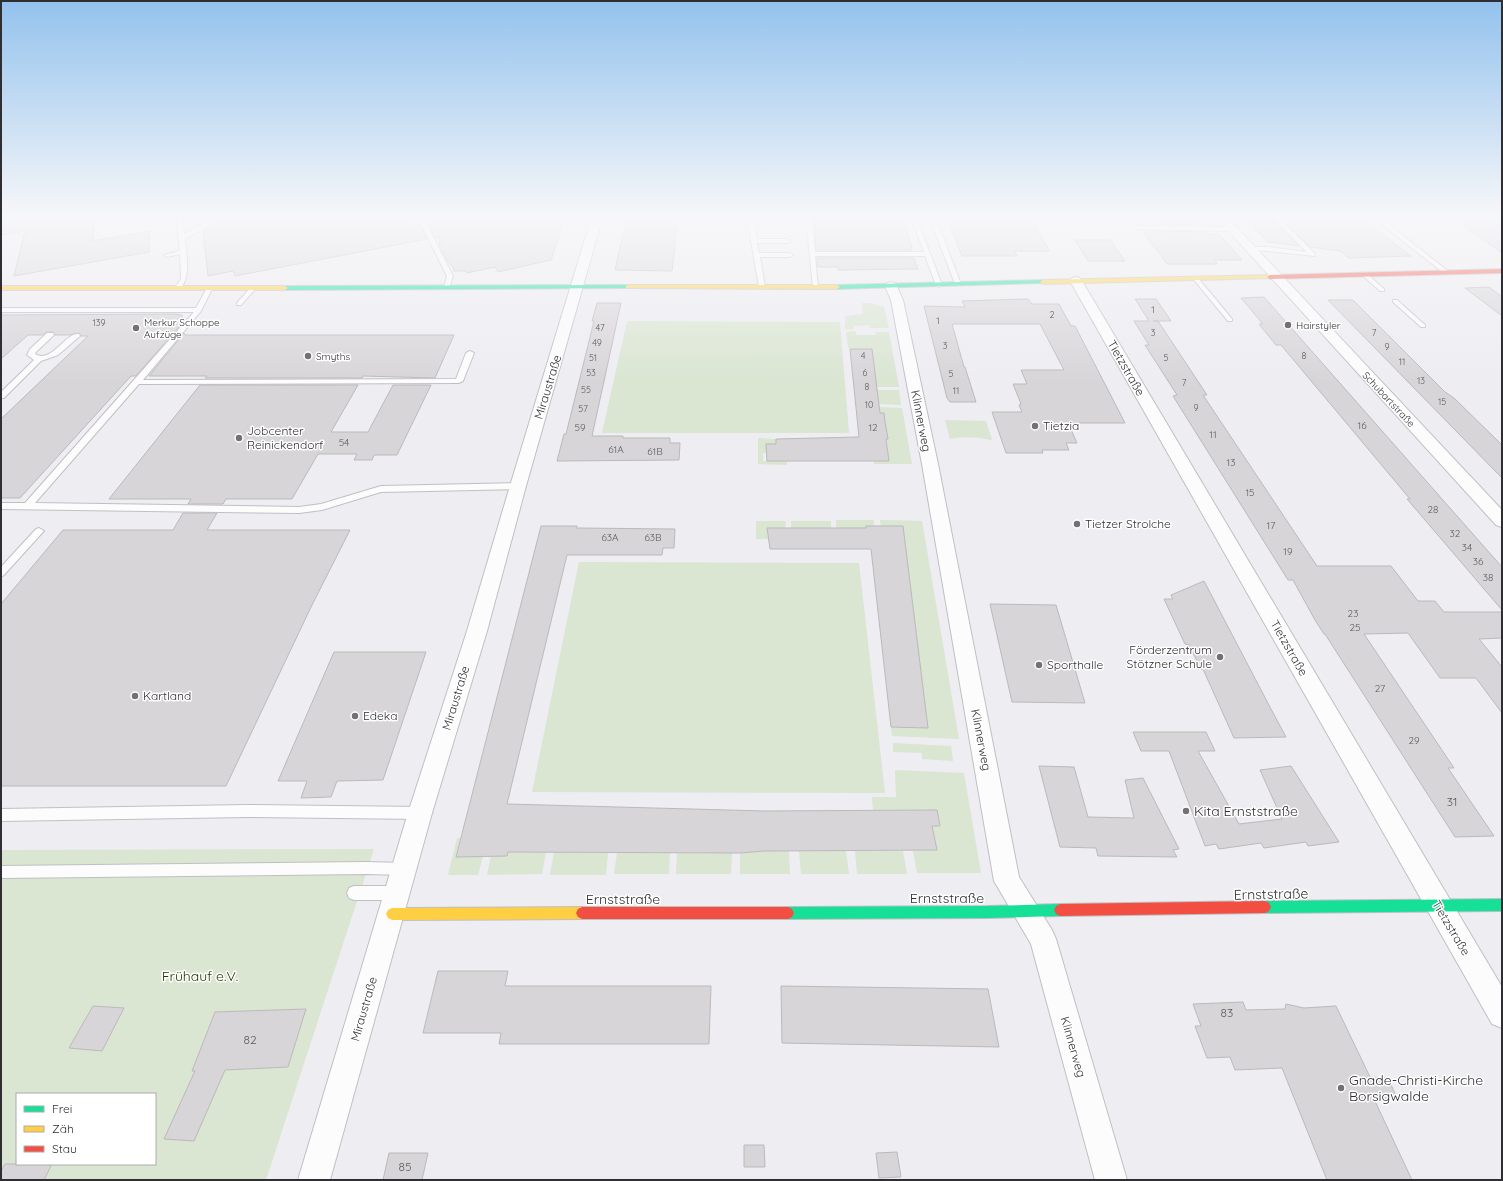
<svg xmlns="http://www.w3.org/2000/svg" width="1503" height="1181" viewBox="0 0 1503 1181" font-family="Quicksand,sans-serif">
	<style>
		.green { fill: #dae5d2; fill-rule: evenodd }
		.building { fill: #d8d5d8; stroke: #bbb9ba }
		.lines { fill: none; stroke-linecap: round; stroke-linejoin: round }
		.lane-casing { stroke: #c0bfc4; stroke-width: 2 }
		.street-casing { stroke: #c0bfc4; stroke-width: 2 }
		.fast-casing { stroke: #c0bfc4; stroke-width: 2 }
		.slow-casing { stroke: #c0bfc4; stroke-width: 2 }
		.jam-casing { stroke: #c0bfc4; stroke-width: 2 }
		.lane { fill: #fcfcfd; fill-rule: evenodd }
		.street { fill: #fcfcfd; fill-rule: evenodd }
		.fast { fill: #16e098; fill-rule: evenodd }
		.slow { fill: #ffcf43; fill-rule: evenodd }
		.jam { fill: #f24e42; fill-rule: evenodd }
		.poi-dot { fill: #727276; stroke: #fff; stroke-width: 1.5 }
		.labels { text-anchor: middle; stroke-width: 3; stroke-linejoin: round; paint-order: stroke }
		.far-number-label { font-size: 9px; fill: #5c5b5f }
		.far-poi-label { font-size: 10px; fill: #2f2f33; stroke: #fff; text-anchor: start }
		.far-street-label { font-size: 10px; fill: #2f2f33; stroke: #fff }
		.number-label { font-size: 10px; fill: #5c5b5f }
		.street-label { font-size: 12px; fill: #2f2f33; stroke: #fff }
		.poi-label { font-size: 12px; fill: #2f2f33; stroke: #fff; text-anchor: start }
		.near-number-label { font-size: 12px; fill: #5c5b5f }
		.near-poi-label { font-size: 14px; fill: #2f2f33; stroke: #fff; text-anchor: start }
		.near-street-label { font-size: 14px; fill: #2f2f33; stroke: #fff }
		.near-park-label { font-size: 14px; fill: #223800; stroke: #fff }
	</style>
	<rect width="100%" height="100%" fill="#ededf2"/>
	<g class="green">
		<path d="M862,303H871L884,307L889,328H870L869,325L854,326V329H845V316L863,314Z"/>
		<path d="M627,321L840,322L849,433H602Z"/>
		<path d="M855,331L857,335H876L875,332H889L899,387H876L872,349H850L848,347L846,332Z"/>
		<path d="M877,390H899L901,405L879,404Z"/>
		<path d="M879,407L902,408L912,464H874V460H889L884,413H880Z"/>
		<path d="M945,420L986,421L992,440C977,437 965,436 950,439Z"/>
		<path d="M758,438L776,439V444H766V453H763V461H774L787,458V465L758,464Z"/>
		<path d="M836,520H874V526H866V528H836Z"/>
		<path d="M880,520L922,521L959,739L892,736L891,727L928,728L903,526H881Z"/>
		<path d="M756,521H786L785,528L767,529L768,539H756Z"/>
		<rect x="791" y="521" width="40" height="7"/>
		<path d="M579,562L859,563L885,793L532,792Z"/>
		<path d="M893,743L951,746L953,761L922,759V753L893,752Z"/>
		<path d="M895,770L964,773L981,873H917L913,851L937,850L932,826H940L937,810H873L872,797H896Z"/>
		<path d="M457,838H460L456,857L483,856L478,875H448Z"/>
		<path d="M374,849L266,1180H1V850ZM17,1094H155V1164H17Z"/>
		<path d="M756,851H789L790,874H740V853Z"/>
		<path d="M799,851H846L849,874H801Z"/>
		<path d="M855,851H903L907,874H857Z"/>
		<path d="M508,852H546L542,874L487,875L491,856H507Z"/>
		<path d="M554,852L608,853L606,875H550Z"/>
		<path d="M617,853H670L669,874H614Z"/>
		<path d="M677,853H732L731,874H676Z"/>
	</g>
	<g class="building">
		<path d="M1,216H95L93,241L149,231V252L14,276L25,231L1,235Z"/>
		<path d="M229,216H405L411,226L420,225L427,239L235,276L233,271L208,276L203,231Z"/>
		<path d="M466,216H566L551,260L498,272L495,267L467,273L466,271H454L453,267L449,263L440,247L439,237L435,238L428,224Z"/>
		<path d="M814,216H903L912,248H911L912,250H816Z"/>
		<path d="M962,216H1030L1049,251H1014L1017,256H962L947,218H963Z"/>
		<path d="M1150,216H1193L1201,225H1157Z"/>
		<path d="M1243,216H1266L1268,219H1272L1299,246L1268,242Z"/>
		<path d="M1451,216H1502V253Z"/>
		<path d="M627,217H678L672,271L615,270Z"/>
		<path d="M1359,217L1411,256L1349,258L1340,251L1310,247L1282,219Z"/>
		<path d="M1163,231L1207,232L1209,234H1219L1242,260H1214L1217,264H1167L1143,232H1164Z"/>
		<path d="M1075,240H1110L1125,261H1088Z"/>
		<path d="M817,258H914L918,269L838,270V267H818Z"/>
		<path d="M1489,287L1502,297V316L1465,288Z"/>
		<path d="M1264,297L1502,567V610L1407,499H1410L1281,345H1276L1259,324H1263L1241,298Z"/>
		<path d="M1024,299H1028L1032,304H1059L1071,326H1075L1125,423H1068L1077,443H1066L1069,450H1042L1043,453H1006L992,412H1022L1019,405L1021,404L1013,384H1027L1021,370H1064L1040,324H952L964,367H965L976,402H950L947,398L924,306L965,307L962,301Z"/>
		<path d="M1135,299H1156L1171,321H1153H1158L1207,395H1203L1317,566H1391L1418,601H1435L1444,612H1502V638L1479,639L1502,667V713L1476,678H1440L1408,633L1364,634L1454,768H1448L1494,836L1455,837L1325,634H1324L1315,620L1293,580H1288L1173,396L1177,395L1145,345H1149L1134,321H1149Z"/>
		<path d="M1328,300H1353L1445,392L1454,398L1502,445V478Z"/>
		<path d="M597,303H621L592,436H623V438H670V443H680L679,460L557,461L564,434H566L575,398L594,321H592Z"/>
		<path d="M175,314L182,315L183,322L136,376H131L20,498H1V419L88,336H81L79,333L69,335H55L53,332H47L42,335H28L1,359V315Z"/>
		<path d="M184,333L185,335H454L435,378L363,376L362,378H205L207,376H149Z"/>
		<path d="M850,349H872L880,413H884L885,422L888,439H886L889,461H767L766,444H776V439L859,437Z"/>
		<path d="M200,385H358L331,432H368L393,385H431L397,455H374L372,460H354L357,454H318L292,499H226L223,504H188L191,499H109Z"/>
		<path d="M183,513H217L207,530H350L312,605L226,786H1V604L63,530H173Z"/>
		<path d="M541,526H577L576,528L675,529L674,548H663L662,555H567L507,804L765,811L937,810L940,826H932L937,850L764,851L740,853L508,852L507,856L456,857Z"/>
		<path d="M866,526H903L928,728L891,727L871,549H770L767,528H866Z"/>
		<path d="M1204,581L1271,709L1286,737L1234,738L1203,669H1201L1189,645L1185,644L1164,599H1173L1171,595Z"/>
		<path d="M990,604L1056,605L1085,703L1012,702Z"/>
		<path d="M334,652H426L383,780L337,781L331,797L301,798L307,781H278Z"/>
		<path d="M1133,732H1206L1215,751H1198L1239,824L1282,819L1260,770L1291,766L1339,842L1308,846L1306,842L1264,848L1261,843L1219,849L1216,844L1205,846L1169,751H1141Z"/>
		<path d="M1039,766L1074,767L1088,817L1134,818L1125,780L1143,778L1179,849L1173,850L1177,857L1098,856L1096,848L1060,847Z"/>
		<path d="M438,971H508L505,986H711L709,1044H499L501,1033H423Z"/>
		<path d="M781,986L988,989L999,1047L782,1043Z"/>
		<path d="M1243,1002L1246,1010L1285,1009L1286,1004L1304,1008L1336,1006L1370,1077L1388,1078L1397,1098L1374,1099L1412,1180H1327L1282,1068L1235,1070L1230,1057L1207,1058L1195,1026H1201L1193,1004Z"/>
		<path d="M93,1006L124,1008L102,1051L69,1048Z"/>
		<path d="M306,1009L288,1067L225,1070L194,1141L164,1139L195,1071H192L215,1012Z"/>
		<path d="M744,1145H764L765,1167H744Z"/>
		<path d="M897,1152L901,1177L879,1178L876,1153Z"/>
		<path d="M389,1153H428L422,1180H383Z"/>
		<path d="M5,1164H52L44,1180H1V1171Z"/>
	</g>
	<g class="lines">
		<defs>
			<g id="lane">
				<path d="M176,216H182L184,234L218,216H226L185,239C186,252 192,283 178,289L175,287L181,279L180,254L167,257L164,255L180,251Z"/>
				<path d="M417,216H423L425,220L444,216H456L426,223L453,276L449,288L444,287L447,276Z"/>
				<path d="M806,216H812L815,252H924L910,216H916L942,285L939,287L936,285L925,256H815L818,287L813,288Z"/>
				<path d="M929,216H935L961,284L960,285L955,284Z"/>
				<path d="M1134,216H1140L1143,220L1138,221Z"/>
				<path d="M1271,216H1277L1315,254V256L1268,251L1248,250V248L1250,247H1268L1307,252Z"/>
				<path d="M1371,216H1378L1449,272V274H1445Z"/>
				<path d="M1440,216H1446L1447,217L1444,219Z"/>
				<path d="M751,221L754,223L757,239H787L790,241L787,243H757L759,253H790L793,255L790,257H760L765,287L762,289L759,287L748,223Z"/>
				<path d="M1138,226L1231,227L1234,229L1231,231L1136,229V227Z"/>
				<path d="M1363,274H1367L1384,289V291H1380L1363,276Z"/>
				<path d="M1194,278H1198L1232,319V321H1228L1194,280Z"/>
				<path d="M208,286L213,287L201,311L143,380L456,379L466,353L470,351L474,353L463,381L459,383L139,384L35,503L299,507L321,504L381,486L518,483L522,486L518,489L381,492L322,510L299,513L1,509V503H25L194,312H1V308H196Z"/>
				<path d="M252,286L257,287L241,305H237V303Z"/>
				<path d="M1393,300H1397L1425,325V327H1421L1393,302Z"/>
				<path d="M47,333H53L54,335L36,352L35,354C52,364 65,332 79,334L80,336L58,355L41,361L4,398H1V392L34,360L27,355L30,349Z"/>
				<path d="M39,528L44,531L42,533L4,575L1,577V567L36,529Z"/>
				<path d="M247,805L420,807L424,809L426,813L424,817L420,819L247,817L1,821V809Z"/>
				<path d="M366,862L404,863L409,865L411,869L409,873L404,875L366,874L1,878V866Z"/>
				<path d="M354,886H397L402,888L404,893L402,898L397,900H354L349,898L347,893L349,888Z"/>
			</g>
			<g id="street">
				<path d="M592,216H603L526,486L487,631L432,813L330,1180H298L408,813L467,631L510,486Z"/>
				<path d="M1215,216H1226L1502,510V527L1496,525Z"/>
				<path d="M1076,277L1080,278L1082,281L1502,987V1028L1492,1024L1070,281L1072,278Z"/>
				<path d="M891,282L895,283L903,300L938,464L1019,877L1052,930L1056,939L1127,1180H1095L1031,944L994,881L922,464L891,300L885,286L887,283Z"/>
			</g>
			<g id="fast">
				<path d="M1043,280L1045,281V283L837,289L834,287L837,285Z"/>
				<path d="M628,285L630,286V288L285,290L282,288L285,286Z"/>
				<path d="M1502,899V911L1265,913L1261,911L1259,907L1261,903L1265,901Z"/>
				<path d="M1060,904L1064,906L1066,910L1064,914L1060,916L987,918L788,919L784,917L782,913L784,909L788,907L987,906Z"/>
			</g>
			<g id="slow">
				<path d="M1270,275L1272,276V278L1043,284L1040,282L1043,280Z"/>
				<path d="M628,285H837L840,287L837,289L626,288V286Z"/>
				<path d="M1,286H285L288,288L285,290H1Z"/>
				<path d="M582,907L586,909L588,913L586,917L582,919L392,920L388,918L386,914L388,910L392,908Z"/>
			</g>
			<g id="jam">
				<path d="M1502,269V273L1270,279L1267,277L1270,275Z"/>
				<path d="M1265,901L1269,903L1271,907L1269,911L1265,913L1060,916L1056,914L1054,910L1056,906L1060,904Z"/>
				<path d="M582,907H788L792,909L794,913L792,917L788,919H582L578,917L576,913L578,909Z"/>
			</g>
		</defs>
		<use href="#lane" class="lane-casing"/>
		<use href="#street" class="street-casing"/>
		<use href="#fast" class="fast-casing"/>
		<use href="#slow" class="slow-casing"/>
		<use href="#jam" class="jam-casing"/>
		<use href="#lane" class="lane"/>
		<use href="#street" class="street"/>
		<use href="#fast" class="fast"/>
		<use href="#slow" class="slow"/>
		<use href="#jam" class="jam"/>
	</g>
	<linearGradient id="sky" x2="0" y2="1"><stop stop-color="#93c2ed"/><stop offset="0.57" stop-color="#f7f7f9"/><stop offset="1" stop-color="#f7f7f9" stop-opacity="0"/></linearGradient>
	<rect width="1503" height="381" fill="url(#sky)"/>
	<g class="poi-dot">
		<circle cx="1288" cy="325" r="4"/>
		<circle cx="136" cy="328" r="4"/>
		<circle cx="308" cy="356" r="4"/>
		<circle cx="1035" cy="426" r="4"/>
		<circle cx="239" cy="438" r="4"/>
		<circle cx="1077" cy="524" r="4"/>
		<circle cx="1220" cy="657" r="4"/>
		<circle cx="1039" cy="665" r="4"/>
		<circle cx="135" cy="696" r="4"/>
		<circle cx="355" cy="716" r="4"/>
		<circle cx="1186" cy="811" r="4"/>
		<circle cx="1341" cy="1088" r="4"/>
	</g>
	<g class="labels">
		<g class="far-number-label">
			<text x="1153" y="313">1</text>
			<text x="1052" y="318">2</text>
			<text x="938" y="324">1</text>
			<text x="99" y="326">139</text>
			<text x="600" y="331">47</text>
			<text x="1153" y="336">3</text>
			<text x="1374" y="336">7</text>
			<text x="597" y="346">49</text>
			<text x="945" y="349">3</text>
			<text x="1387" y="350">9</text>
			<text x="863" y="359">4</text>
			<text x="1304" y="359">8</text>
			<text x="593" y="361">51</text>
			<text x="1166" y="361">5</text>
			<text x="1402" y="365">11</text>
			<text x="591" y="376">53</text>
			<text x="865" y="376">6</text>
			<text x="951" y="377">5</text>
			<text x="1421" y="384">13</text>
			<text x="1184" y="386">7</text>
			<text x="867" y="390">8</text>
			<text x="586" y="393">55</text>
			<text x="956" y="394">11</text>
			<text x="1442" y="405">15</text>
			<text x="869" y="408">10</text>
			<text x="1196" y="411">9</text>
			<text x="583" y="412">57</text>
		</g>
		<g class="far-poi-label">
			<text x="144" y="326">Merkur Schoppe<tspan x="144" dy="12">Aufzüge</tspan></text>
			<text x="1296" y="329">Hairstyler</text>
			<text x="316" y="360">Smyths</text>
		</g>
		<g class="far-street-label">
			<text transform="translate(1389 399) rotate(47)" y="4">Schubartstraße</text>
		</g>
		<g class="number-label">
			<text x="1362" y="429">16</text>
			<text x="580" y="431">59</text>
			<text x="873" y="431">12</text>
			<text x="1213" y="438">11</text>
			<text x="344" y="446">54</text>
			<text x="616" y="453">61A</text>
			<text x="655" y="455">61B</text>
			<text x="1231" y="466">13</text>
			<text x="1250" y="496">15</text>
			<text x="1433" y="513">28</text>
			<text x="1271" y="529">17</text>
			<text x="1455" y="537">32</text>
			<text x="610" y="541">63A</text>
			<text x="653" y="541">63B</text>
			<text x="1467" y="551">34</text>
			<text x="1288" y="555">19</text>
			<text x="1478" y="565">36</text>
			<text x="1488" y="581">38</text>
			<text x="1353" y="617">23</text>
			<text x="1355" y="631">25</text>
			<text x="1380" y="692">27</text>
			<text x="1414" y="744">29</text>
		</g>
		<g class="street-label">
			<text transform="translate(1126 368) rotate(60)" y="4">Tietzstraße</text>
			<text transform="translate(548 387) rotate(-73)" y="4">Miraustraße</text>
			<text transform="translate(921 421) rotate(79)" y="4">Klinnerweg</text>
			<text transform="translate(1289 648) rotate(60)" y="4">Tietzstraße</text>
			<text transform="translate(456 698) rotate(-73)" y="4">Miraustraße</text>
			<text transform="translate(981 740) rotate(79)" y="4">Klinnerweg</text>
			<text transform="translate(1451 928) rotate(59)" y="4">Tietzstraße</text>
			<text transform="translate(364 1009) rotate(-74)" y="4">Miraustraße</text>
			<text transform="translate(1073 1047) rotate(74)" y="4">Klinnerweg</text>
		</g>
		<g class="poi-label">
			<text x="1043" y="430">Tietzia</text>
			<text x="247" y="435">Jobcenter<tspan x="247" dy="14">Reinickendorf</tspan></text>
			<text x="1085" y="528">Tietzer Strolche</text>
			<text x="1212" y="654" text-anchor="end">Förderzentrum<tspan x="1212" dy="14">Stötzner Schule</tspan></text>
			<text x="1047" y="669">Sporthalle</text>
			<text x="143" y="700">Kartland</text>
			<text x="363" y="720">Edeka</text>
		</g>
		<g class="near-number-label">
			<text x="1452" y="806">31</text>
			<text x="1227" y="1017">83</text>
			<text x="250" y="1044">82</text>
			<text x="405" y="1171">85</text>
		</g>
		<g class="near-poi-label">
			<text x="1194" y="816">Kita Ernststraße</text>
			<text x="1349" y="1085">Gnade-Christi-Kirche<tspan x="1349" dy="16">Borsigwalde</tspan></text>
		</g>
		<g class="near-street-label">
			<text transform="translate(1271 894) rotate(-1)" y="5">Ernststraße</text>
			<text x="947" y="903">Ernststraße</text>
			<text x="623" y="904">Ernststraße</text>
		</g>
		<g class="near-park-label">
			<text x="200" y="981">Frühauf e.V.</text>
		</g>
	</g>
	<rect width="1503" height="1181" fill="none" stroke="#2f2f33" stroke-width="4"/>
	<rect x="16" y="1093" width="140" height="72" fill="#ffffff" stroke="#acacad"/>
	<rect x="24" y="1106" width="20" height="6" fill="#16e098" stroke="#acacad"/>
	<text x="52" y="1113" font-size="12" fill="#2f2f33">Frei</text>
	<rect x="24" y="1126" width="20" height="6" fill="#ffcf43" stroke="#acacad"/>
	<text x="52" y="1133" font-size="12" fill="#2f2f33">Zäh</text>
	<rect x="24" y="1146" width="20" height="6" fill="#f24e42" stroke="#acacad"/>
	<text x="52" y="1153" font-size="12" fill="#2f2f33">Stau</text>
</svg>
